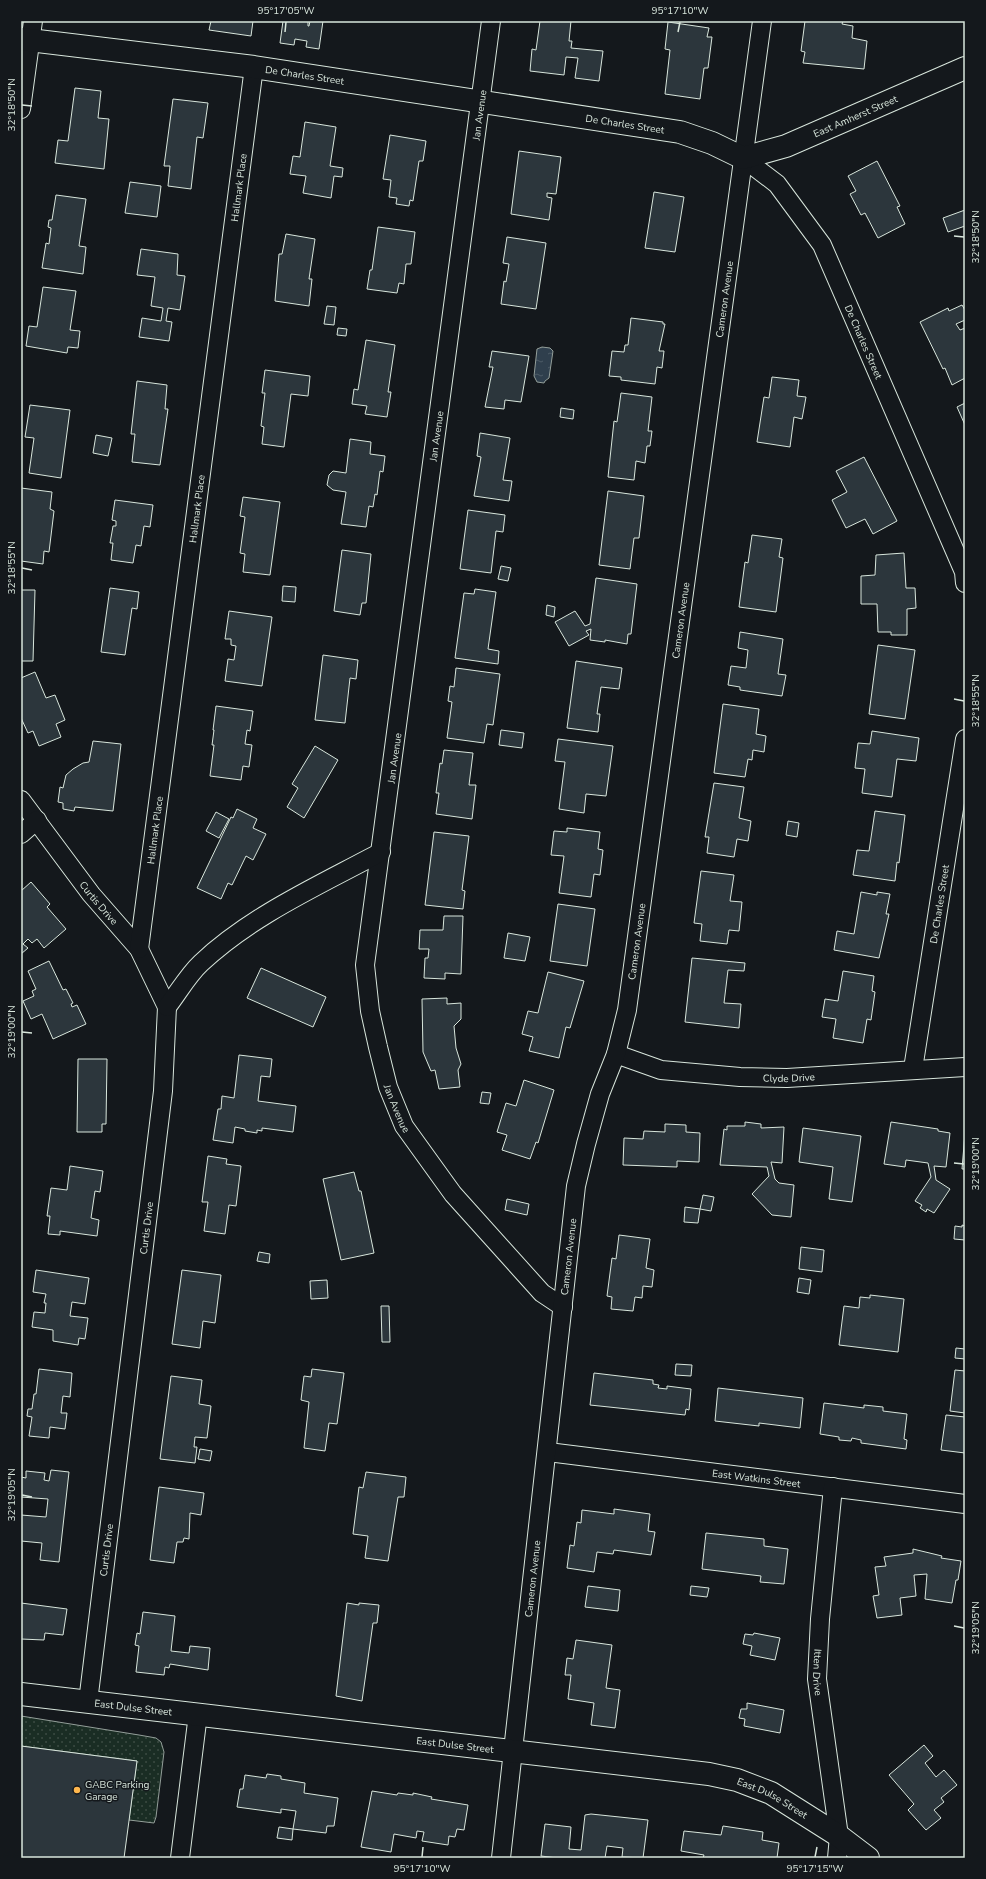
<svg xmlns="http://www.w3.org/2000/svg" width="986" height="1879" viewBox="0 0 986 1879" font-family="'Nunito Sans',sans-serif">
	<style>
		.grass { fill: url(#grass-dots); stroke: #939e99 }
		.water { fill: url(#water-ripples); stroke: #939e99 }
		.building { fill: #2c363c; stroke: #d8e6dc }
		.lines { fill: none; stroke-linecap: round; stroke-linejoin: round }
		.minor-casing { stroke: #d8e6dc; stroke-width: 20 }
		.tertiary-casing { stroke: #d8e6dc; stroke-width: 24 }
		.minor { stroke: #14181c; stroke-width: 18 }
		.tertiary { stroke: #14181c; stroke-width: 22 }
		.ticks { fill: none; stroke: #d8e6dc; stroke-width: 1.5 }
		.poi-dot { fill: #ffb74d; stroke: #14181c; stroke-width: 1.5 }
		.labels { text-anchor: middle; stroke-width: 3; stroke-linejoin: round; paint-order: stroke }
		.street-label { font-size: 10px; fill: #d8e6dc; stroke: #14181c }
		.poi-label { font-size: 10px; fill: #d8e6dc; stroke: #14181c; text-anchor: start }
		.neatline { fill: none; stroke: #d8e6dc; stroke-width: 1.5 }
		.ticks-label { font-size: 10px; text-anchor: middle; fill: #d8e6dc }
	</style>
	<defs>
		<pattern id="grass-dots" width="8" height="8" patternUnits="userSpaceOnUse"><rect width="8" height="8" fill="#1a2d24"/><path d="M2 2h.1M6 6h.1" fill="none" stroke="#3b4b43" stroke-width="1.8" stroke-linecap="round"/></pattern>
		<pattern id="water-ripples" width="26" height="14" patternUnits="userSpaceOnUse"><rect width="26" height="14" fill="#2f3f4d"/><path d="M2 4q2-2 4 0t4 0M15 11q2-2 4 0t4 0" fill="none" stroke="#4c5b66"/></pattern>
	</defs>
	<rect width="100%" height="100%" fill="#14181c"/>
	<path class="grass" d="M21,1716L139,1735L156,1738L161,1742L164,1752L156,1817L154,1823L129,1820L137,1761L21,1746Z"/>
	<path class="water" d="M542,347L550,348L553,351L549,378L545,381L544,383L537,382L534,376L537,349Z"/>
	<g class="building">
		<path d="M211,21H253L251,36L209,30Z"/>
		<path d="M283,21H308V26H309L310,21H323L319,49L306,47L307,41L295,39L294,45L280,43Z"/>
		<path d="M536,21H571L569,41H572L571,48L603,51L599,81L575,78L578,58L566,57L564,75L530,71L532,49L536,50L540,21Z"/>
		<path d="M805,21H843L842,24L853,26L852,38L867,41L864,69L803,63L805,52L801,51Z"/>
		<path d="M668,22L709,28L707,37H712L708,68H704L700,99L665,94L670,50L665,49Z"/>
		<path d="M75,88L101,91L98,118L109,119L104,169L55,163L58,140L68,141Z"/>
		<path d="M173,99L208,103L203,138L197,137L191,189L168,186L170,166H164Z"/>
		<path d="M305,122L336,127L330,166L343,168L342,177L334,176L331,198L303,193L306,176L290,174L293,156L300,157Z"/>
		<path d="M390,135L426,141L423,161H419L413,201L410,200L409,206L396,204L397,198L389,197L391,180L383,179Z"/>
		<path d="M519,151L561,157L556,194L547,193V197L552,198L549,220L511,214Z"/>
		<path d="M877,161L900,206L897,207L905,224L878,238L865,213L861,215L850,194L856,191L848,176Z"/>
		<path d="M130,182L161,186L157,217L125,213Z"/>
		<path d="M654,192L684,197L675,252L645,248Z"/>
		<path d="M56,195L86,199L79,246L86,247L83,274L42,268L46,243L49,244L51,228L48,227L49,220H52Z"/>
		<path d="M965,210V226L948,232L943,218Z"/>
		<path d="M378,227L415,232L411,264H406L404,284L399,283L397,293L367,289L370,270H372Z"/>
		<path d="M286,234L315,239L309,279H312L309,306L275,301L279,254H282Z"/>
		<path d="M507,237L546,243L536,309L501,304L504,281L506,282L509,264L503,263Z"/>
		<path d="M141,249L178,254L177,275L185,276L180,310L168,308L166,321L172,322L169,341L139,337L142,318L161,321L163,308L151,306L155,277L137,275Z"/>
		<path d="M43,287L76,291L70,330L80,331L78,348L68,347L67,353L26,346L29,326L37,327Z"/>
		<path d="M962,305L965,310V320L956,324L960,330L965,328V378L952,385L945,368L943,369L920,322L948,308L949,311Z"/>
		<path d="M327,306L336,307L334,325L324,324Z"/>
		<path d="M631,318L663,322V324H665L659,351H664L662,368L657,367L655,384L621,380V377L609,376L612,351L624,352L625,345H628Z"/>
		<path d="M338,328L347,329L346,336L337,335Z"/>
		<path d="M366,340L395,345L388,392H391L387,417L365,414L367,406L352,404L354,389L358,390Z"/>
		<path d="M492,351L529,356L521,402L505,400L504,409L485,407L493,367H489Z"/>
		<path d="M265,370L310,376L308,396L291,394L284,447L262,444L264,427L261,426L265,393H262Z"/>
		<path d="M772,377L799,380L797,396L806,397L802,419L794,417L790,447L757,442L764,397L769,398Z"/>
		<path d="M137,381L167,385L165,409H168L160,465L132,462L135,434H131Z"/>
		<path d="M621,393L652,397L648,431H652L650,446H647L645,463L636,461L634,480L608,477L614,421L617,422Z"/>
		<path d="M965,403V425L957,407Z"/>
		<path d="M30,405L70,410L61,478L29,473L34,438L25,437Z"/>
		<path d="M561,408L574,410L573,419L560,417Z"/>
		<path d="M480,433L510,438L503,480L512,481L509,501L474,496L481,457L477,456Z"/>
		<path d="M96,435L112,438L108,456L93,453Z"/>
		<path d="M350,439L371,442L370,454L385,456L383,472L380,471L377,495L375,494L373,507L369,506L366,527L341,524L346,492L333,490L327,485L329,475L333,471L346,473Z"/>
		<path d="M864,457L897,521L873,534L865,519L846,528L832,500L847,492L836,471Z"/>
		<path d="M21,488L52,492L50,509L54,511L49,552L44,551L43,564L21,561Z"/>
		<path d="M608,491L644,496L639,538H634L630,569L599,565Z"/>
		<path d="M243,497L280,502L270,575L243,572L245,554L240,553L245,517L240,516Z"/>
		<path d="M115,500L153,505L150,527L144,526L141,546L136,545L133,563L111,560L113,543H110L112,532L113,526H116V521L112,520Z"/>
		<path d="M468,510L505,515L503,532L496,531L491,573L460,569Z"/>
		<path d="M752,535L782,539L779,557L783,558L776,612L739,607L745,562L748,563Z"/>
		<path d="M342,550L371,554L366,603H362L360,615L334,611Z"/>
		<path d="M904,553L906,588H915L916,608L907,609V635H891V632H878L877,604H861V576L875,575L876,555Z"/>
		<path d="M501,566L511,568L508,581L498,579Z"/>
		<path d="M596,578L637,584L631,634H628L627,644L605,640V642L590,640L591,629L586,631L589,635L569,646L555,622L575,611L585,626L590,624Z"/>
		<path d="M283,586L296,587L295,602L282,601Z"/>
		<path d="M110,588L139,592L137,609L132,608L125,655L101,652Z"/>
		<path d="M475,589L496,592L488,649L499,651L498,664L455,658L464,593L474,594Z"/>
		<path d="M21,590H35L33,661H21Z"/>
		<path d="M547,605L555,607L554,617L546,615Z"/>
		<path d="M229,611L272,617L262,686L225,681L228,659L234,660L236,646L231,645V639H225Z"/>
		<path d="M740,632L783,639L778,674L786,675L782,696L740,690V687L728,685L731,666L746,668L748,650L738,648Z"/>
		<path d="M878,645L915,650L905,719L869,714Z"/>
		<path d="M323,655L358,660L356,679L350,678L345,723L315,720Z"/>
		<path d="M576,661L622,668L619,689L601,687L597,714H600L598,732L567,728Z"/>
		<path d="M456,668L500,674L493,725L487,724L484,743L447,738L452,702L448,701L450,686L454,687Z"/>
		<path d="M35,672L46,698L55,695L65,720L56,724L61,737L39,746L33,731L28,733L21,718V678Z"/>
		<path d="M723,704L759,709L756,734L766,736L764,752L753,750L752,760L748,759L745,777L714,773Z"/>
		<path d="M216,706L253,711L250,731L247,730L245,744L252,745L249,767L243,766L241,780L210,776L214,745H212L214,730H213Z"/>
		<path d="M501,730L524,733L522,748L499,745Z"/>
		<path d="M872,731L919,738L916,761L897,759L892,797L862,793L865,769L855,768L858,743L870,744Z"/>
		<path d="M558,739L613,746L606,796L586,794L584,813L559,809L565,762L555,761Z"/>
		<path d="M93,741L121,744L113,811L75,807L74,811L63,809V803L58,802L60,787L63,788L66,775L73,769L83,763L89,762Z"/>
		<path d="M315,746L338,760L304,818L287,807L298,788L292,784Z"/>
		<path d="M444,750L473,753L469,785H476L472,819L436,814L439,793H436L440,763L442,764Z"/>
		<path d="M714,783L744,787L739,818L751,821L748,841L737,839L734,857L707,853L709,837H705Z"/>
		<path d="M237,809L257,819L253,828L266,834L253,860L246,856L232,885L228,883L221,899L197,888L231,817L233,818Z"/>
		<path d="M875,811L905,815L899,863L897,862L895,881L853,875L857,850L869,851Z"/>
		<path d="M216,812L229,819L219,838L206,831Z"/>
		<path d="M788,821L799,823L797,837L786,835Z"/>
		<path d="M567,828L600,832L598,849L603,850L600,875L594,874L591,897L559,893L564,856L551,855L554,831L567,832Z"/>
		<path d="M434,832L469,836L462,890L465,891L463,909L425,905Z"/>
		<path d="M701,871L734,875L730,901L742,902L739,931L729,930L727,944L700,941L702,924L694,923Z"/>
		<path d="M31,882L50,904L47,907L66,929L44,948L37,939L32,943L28,939L23,944L28,948L21,954V891Z"/>
		<path d="M861,892L877,895V892L890,894L886,914H889L879,958L834,950L837,931L854,934Z"/>
		<path d="M558,904L595,909L587,966L550,961Z"/>
		<path d="M444,916H463L461,974L445,973V979L424,978L425,958H428L429,949H419L420,930H443Z"/>
		<path d="M508,933L530,937L525,961L504,958Z"/>
		<path d="M692,958L745,963L744,971L728,970L724,1003L741,1004L739,1028L685,1022Z"/>
		<path d="M49,961L63,990L66,989L73,1003L71,1004L72,1007L77,1005L86,1024L53,1039L42,1014L31,1019L23,1001L34,996L32,991L36,989L28,971Z"/>
		<path d="M261,968L326,997L313,1027L247,998Z"/>
		<path d="M843,971L874,976L872,991L875,992L871,1020L867,1019L863,1043L833,1038L836,1019L822,1017L825,999L838,1001Z"/>
		<path d="M548,972L584,981L570,1028L566,1027L559,1058L529,1051L533,1037L522,1034L528,1011L538,1013Z"/>
		<path d="M447,998V1004L461,1003V1019L454,1026L456,1048L461,1064L458,1070L460,1087L439,1089L435,1070L431,1071L423,1052L422,999Z"/>
		<path d="M239,1055L272,1059L270,1077L261,1076L258,1101L296,1106L293,1132L262,1128V1131L257,1130V1133L245,1131V1129L235,1127L233,1143L213,1140L218,1109H221L222,1096L234,1098Z"/>
		<path d="M78,1059H107L106,1124H102V1132H77Z"/>
		<path d="M524,1080L554,1090L538,1143L536,1142L530,1159L502,1150L507,1135L497,1132L506,1103L516,1106Z"/>
		<path d="M482,1092L491,1093L489,1104L480,1103Z"/>
		<path d="M745,1122L761,1124V1128L784,1127L782,1163L771,1162L775,1179L779,1183L794,1185L791,1217L772,1215L752,1194L769,1176L767,1167L720,1165L724,1129L727,1130V1126H745Z"/>
		<path d="M891,1122L938,1129V1131L950,1133L946,1167L934,1166L936,1180L950,1189L934,1213L927,1209L926,1212L920,1208L922,1205L915,1201L931,1177L928,1163L906,1160L905,1167L884,1164Z"/>
		<path d="M665,1124L686,1125V1132L700,1133L699,1162L677,1161V1167L623,1165L624,1138L643,1139L644,1131L665,1132Z"/>
		<path d="M803,1128L861,1136L852,1202L829,1199L833,1167L799,1162Z"/>
		<path d="M965,1133V1169H962Z"/>
		<path d="M208,1156L227,1159L226,1164L241,1166L236,1206L229,1205L225,1234L204,1231L208,1202H202Z"/>
		<path d="M70,1166L103,1171L100,1192L95,1191L91,1218L99,1220L97,1236L60,1231V1235L48,1234L50,1216H47L51,1188L67,1190Z"/>
		<path d="M354,1172L359,1191H361L374,1253L341,1260L323,1179Z"/>
		<path d="M703,1195L714,1197L711,1211L700,1209Z"/>
		<path d="M507,1199L529,1204L527,1215L505,1210Z"/>
		<path d="M685,1207L700,1209L698,1223L684,1222Z"/>
		<path d="M962,1225L965,1226V1240L954,1239L955,1226L962,1227Z"/>
		<path d="M619,1235L650,1239L646,1268L654,1270L652,1287L643,1286L642,1298L635,1297L633,1311L611,1309L612,1297L607,1296L612,1258L616,1259Z"/>
		<path d="M801,1247L824,1250L822,1272L799,1269Z"/>
		<path d="M259,1252L270,1254L269,1263L257,1261Z"/>
		<path d="M36,1270L89,1278L85,1304L72,1302L70,1316L88,1318L85,1339L79,1338L78,1345L53,1341V1330L32,1327L34,1312L45,1313L46,1303H44L46,1294L33,1292Z"/>
		<path d="M182,1270L221,1275L215,1323L203,1321L200,1348L172,1344Z"/>
		<path d="M799,1278L811,1280L809,1294L797,1292Z"/>
		<path d="M327,1280L328,1298L311,1299L310,1281Z"/>
		<path d="M870,1295L904,1299L898,1352L839,1345L844,1306L859,1308L860,1297L870,1298Z"/>
		<path d="M381,1306H389L390,1342H382Z"/>
		<path d="M956,1348L965,1349V1359L955,1358Z"/>
		<path d="M676,1364L692,1365L691,1376L675,1375Z"/>
		<path d="M39,1369L72,1373L70,1397L63,1396L61,1413H67L65,1429L50,1427L49,1438L29,1436L32,1417L27,1416L28,1409H32L34,1394H36Z"/>
		<path d="M312,1369L344,1373L337,1424L329,1423L325,1451L304,1448L309,1402L301,1400L304,1376L311,1377Z"/>
		<path d="M955,1370L965,1371V1413L950,1411Z"/>
		<path d="M594,1373L653,1380V1384L659,1385L658,1388L667,1389V1386L691,1389L689,1410L686,1409L685,1415L590,1405Z"/>
		<path d="M171,1376L202,1380L199,1404L211,1406L207,1438L195,1437L194,1447H197L195,1463L160,1459Z"/>
		<path d="M718,1388L803,1398L800,1428L759,1423V1426L715,1421Z"/>
		<path d="M824,1403L864,1408V1405L883,1407V1411L907,1414L904,1439L907,1440L906,1449L861,1443V1440L852,1438L851,1441L839,1440V1437L820,1434Z"/>
		<path d="M946,1415L965,1417V1453L941,1450Z"/>
		<path d="M200,1449L212,1451L210,1461L198,1459Z"/>
		<path d="M51,1470L69,1472L59,1562L40,1560L42,1543L21,1541V1515L46,1517L48,1499L21,1497V1477L26,1478V1471L45,1473L44,1480L49,1481Z"/>
		<path d="M366,1472L406,1477L404,1497H398L388,1561L365,1558L368,1536L353,1534L359,1487L363,1488Z"/>
		<path d="M159,1487L204,1493L201,1515L190,1513L189,1539L184,1538L183,1542H177L174,1563L150,1560Z"/>
		<path d="M614,1509L650,1514L648,1531L655,1532L651,1555L614,1550L613,1554L597,1552L594,1572L567,1568L570,1545L574,1546L577,1522L581,1523L582,1510L614,1514Z"/>
		<path d="M706,1533L764,1539V1546L788,1549L784,1584L760,1582L761,1576L702,1569Z"/>
		<path d="M913,1549L942,1556L941,1558L961,1561L958,1580H956L952,1603L925,1599L927,1574L914,1575L916,1596L900,1598L902,1615L877,1618L873,1596L879,1595L875,1567L886,1566L884,1557L913,1553Z"/>
		<path d="M588,1586L620,1590L618,1611L585,1607Z"/>
		<path d="M691,1586L709,1588L707,1597L690,1595Z"/>
		<path d="M21,1603L67,1609L63,1635L45,1633L44,1640L21,1639Z"/>
		<path d="M347,1603L359,1605V1603L379,1605L377,1623H373L362,1701L336,1696Z"/>
		<path d="M143,1612L175,1616L171,1651L189,1653L190,1646L210,1648L208,1670L170,1664L169,1668L165,1667L164,1675L136,1672L139,1646L135,1645L137,1633L140,1634Z"/>
		<path d="M754,1633L780,1638L775,1660L750,1655L752,1646L743,1644L745,1634L753,1635Z"/>
		<path d="M576,1640L612,1645L606,1688L620,1690L615,1728L591,1725L594,1703L568,1699L571,1675H565L567,1658L573,1659Z"/>
		<path d="M747,1703L784,1710L780,1733L744,1726L745,1719L739,1718L741,1709H747Z"/>
		<path d="M924,1745L933,1756L925,1763L936,1777L944,1770L957,1785L941,1798L944,1802L934,1810L941,1818L926,1830L908,1810L914,1804L889,1775Z"/>
		<path d="M21,1746L137,1761L124,1858H21Z"/>
		<path d="M267,1774L281,1776V1779L305,1783L304,1793L338,1798L334,1826H327L326,1833L293,1829L296,1811L281,1809V1813L237,1807L240,1789H243L245,1775L266,1778Z"/>
		<path d="M372,1791L397,1795L398,1793L413,1795V1793L432,1797L431,1799L468,1805L464,1830L457,1829L455,1837L449,1836L448,1845L422,1841L424,1832L417,1831L416,1838L394,1834L391,1852L361,1847Z"/>
		<path d="M591,1814L648,1820L643,1858L622,1857L623,1848L607,1846L605,1858H557L541,1856L545,1824L571,1827L569,1849L581,1850L585,1815Z"/>
		<path d="M723,1826L763,1832L762,1840L779,1843L777,1858H703L704,1855L681,1851L684,1831L721,1835Z"/>
		<path d="M279,1827L293,1829L292,1840L277,1838Z"/>
	</g>
	<g class="lines">
		<defs>
			<g id="minor">
				<path id="s1" d="M491,21L365,965L370,1011L378,1047L388,1087L404,1126L453,1194L542,1293L563,1307"/>
				<path d="M21,109L33,21"/>
				<path id="s2" d="M743,158L777,184L822,245L964,572L965,583"/>
				<path id="s3" d="M21,800L91,894L139,949L167,1007L163,1091L88,1702"/>
				<path d="M21,834L37,820"/>
				<path id="s4" d="M139,949L254,67"/>
				<path d="M167,1007C178,993 188,975 201,963C252,915 320,885 381,852"/>
				<path id="s5" d="M616,1054L661,1070L740,1077L787,1078L965,1067"/>
				<path id="s6" d="M913,1069L965,739"/>
				<path id="s7" d="M548,1452L965,1504"/>
				<path id="s8" d="M833,1487L820,1619L817,1679L839,1836L837,1858"/>
				<path d="M180,1858L198,1714"/>
				<path id="s9" d="M501,1858L576,1186L586,1144L600,1094L616,1054L627,1010L762,21"/>
			</g>
			<g id="tertiary">
				<path id="s10" d="M21,39L254,67L680,132L712,143L743,158L786,146L965,68"/>
				<path id="s11" d="M21,1694L709,1774L737,1780L771,1793L839,1836L868,1858"/>
			</g>
		</defs>
		<use href="#minor" class="minor-casing"/>
		<use href="#tertiary" class="tertiary-casing"/>
		<use href="#minor" class="minor"/>
		<use href="#tertiary" class="tertiary"/>
	</g>
	<path class="ticks" d="M285,32L286,22M678,32L680,22M22,105L32,106M954,236L964,237M22,568L32,570M954,699L964,701M22,1032L32,1033M954,1163L964,1164M22,1495L32,1497M954,1626L964,1628M422,1857L423,1847M815,1857L817,1847"/>
	<circle class="poi-dot" cx="77" cy="1790" r="4"/>
	<g class="labels">
		<g class="street-label">
			<text dy="4" stroke="none"><textPath href="#s10" startOffset="286">De Charles Street</textPath></text>
			<text transform="translate(479 115) rotate(-82)" y="4">Jan Avenue</text>
			<text dy="4" stroke="none"><textPath href="#s10" startOffset="854">East Amherst Street</textPath></text>
			<text dy="4" stroke="none"><textPath href="#s10" startOffset="610">De Charles Street</textPath></text>
			<text dy="4" stroke="none"><textPath href="#s4" startOffset="768">Hallmark Place</textPath></text>
			<text dy="4" stroke="none"><textPath href="#s9" startOffset="1577">Cameron Avenue</textPath></text>
			<text dy="4" stroke="none"><textPath href="#s2" startOffset="224">De Charles Street</textPath></text>
			<text transform="translate(436 436) rotate(-82)" y="4">Jan Avenue</text>
			<text dy="4" stroke="none"><textPath href="#s4" startOffset="444">Hallmark Place</textPath></text>
			<text dy="4" stroke="none"><textPath href="#s9" startOffset="1253">Cameron Avenue</textPath></text>
			<text transform="translate(394 758) rotate(-82)" y="4">Jan Avenue</text>
			<text dy="4" stroke="none"><textPath href="#s4" startOffset="120">Hallmark Place</textPath></text>
			<text dy="4" stroke="none"><textPath href="#s3" startOffset="129">Curtis Drive</textPath></text>
			<text dy="4" stroke="none"><textPath href="#s6" startOffset="167">De Charles Street</textPath></text>
			<text dy="4" stroke="none"><textPath href="#s9" startOffset="929">Cameron Avenue</textPath></text>
			<text dy="4" stroke="none"><textPath href="#s5" startOffset="176">Clyde Drive</textPath></text>
			<text dy="4" stroke="none"><textPath href="#s1" startOffset="1100">Jan Avenue</textPath></text>
			<text transform="translate(146 1228) rotate(-83)" y="4">Curtis Drive</text>
			<text dy="4" stroke="none"><textPath href="#s9" startOffset="605">Cameron Avenue</textPath></text>
			<text dy="4" stroke="none"><textPath href="#s7" startOffset="210">East Watkins Street</textPath></text>
			<text transform="translate(106 1550) rotate(-83)" y="4">Curtis Drive</text>
			<text dy="4" stroke="none"><textPath href="#s9" startOffset="281">Cameron Avenue</textPath></text>
			<text dy="4" stroke="none"><textPath href="#s8" startOffset="186">Itten Drive</textPath></text>
			<text dy="4" stroke="none"><textPath href="#s11" startOffset="113">East Dulse Street</textPath></text>
			<text dy="4" stroke="none"><textPath href="#s11" startOffset="437">East Dulse Street</textPath></text>
			<text dy="4" stroke="none"><textPath href="#s11" startOffset="761">East Dulse Street</textPath></text>
		</g>
		<g class="poi-label">
			<text x="85" y="1788">GABC Parking<tspan x="85" dy="12">Garage</tspan></text>
		</g>
	</g>
	<rect width="986" height="1879" fill="none" stroke="#14181c" stroke-width="44"/>
	<rect x="22" y="22" width="942" height="1835" class="neatline"/>
	<g class="ticks-label">
		<text x="286" y="14">95°17'05"W</text>
		<text x="680" y="14">95°17'10"W</text>
		<text transform="translate(11 105) rotate(-90)" y="4">32°18'50"N</text>
		<text transform="translate(975 237) rotate(-90)" y="4">32°18'50"N</text>
		<text transform="translate(11 568) rotate(-90)" y="4">32°18'55"N</text>
		<text transform="translate(975 701) rotate(-90)" y="4">32°18'55"N</text>
		<text transform="translate(11 1032) rotate(-90)" y="4">32°19'00"N</text>
		<text transform="translate(975 1164) rotate(-90)" y="4">32°19'00"N</text>
		<text transform="translate(11 1495) rotate(-90)" y="4">32°19'05"N</text>
		<text transform="translate(975 1628) rotate(-90)" y="4">32°19'05"N</text>
		<text x="422" y="1872">95°17'10"W</text>
		<text x="815" y="1872">95°17'15"W</text>
	</g>
</svg>
